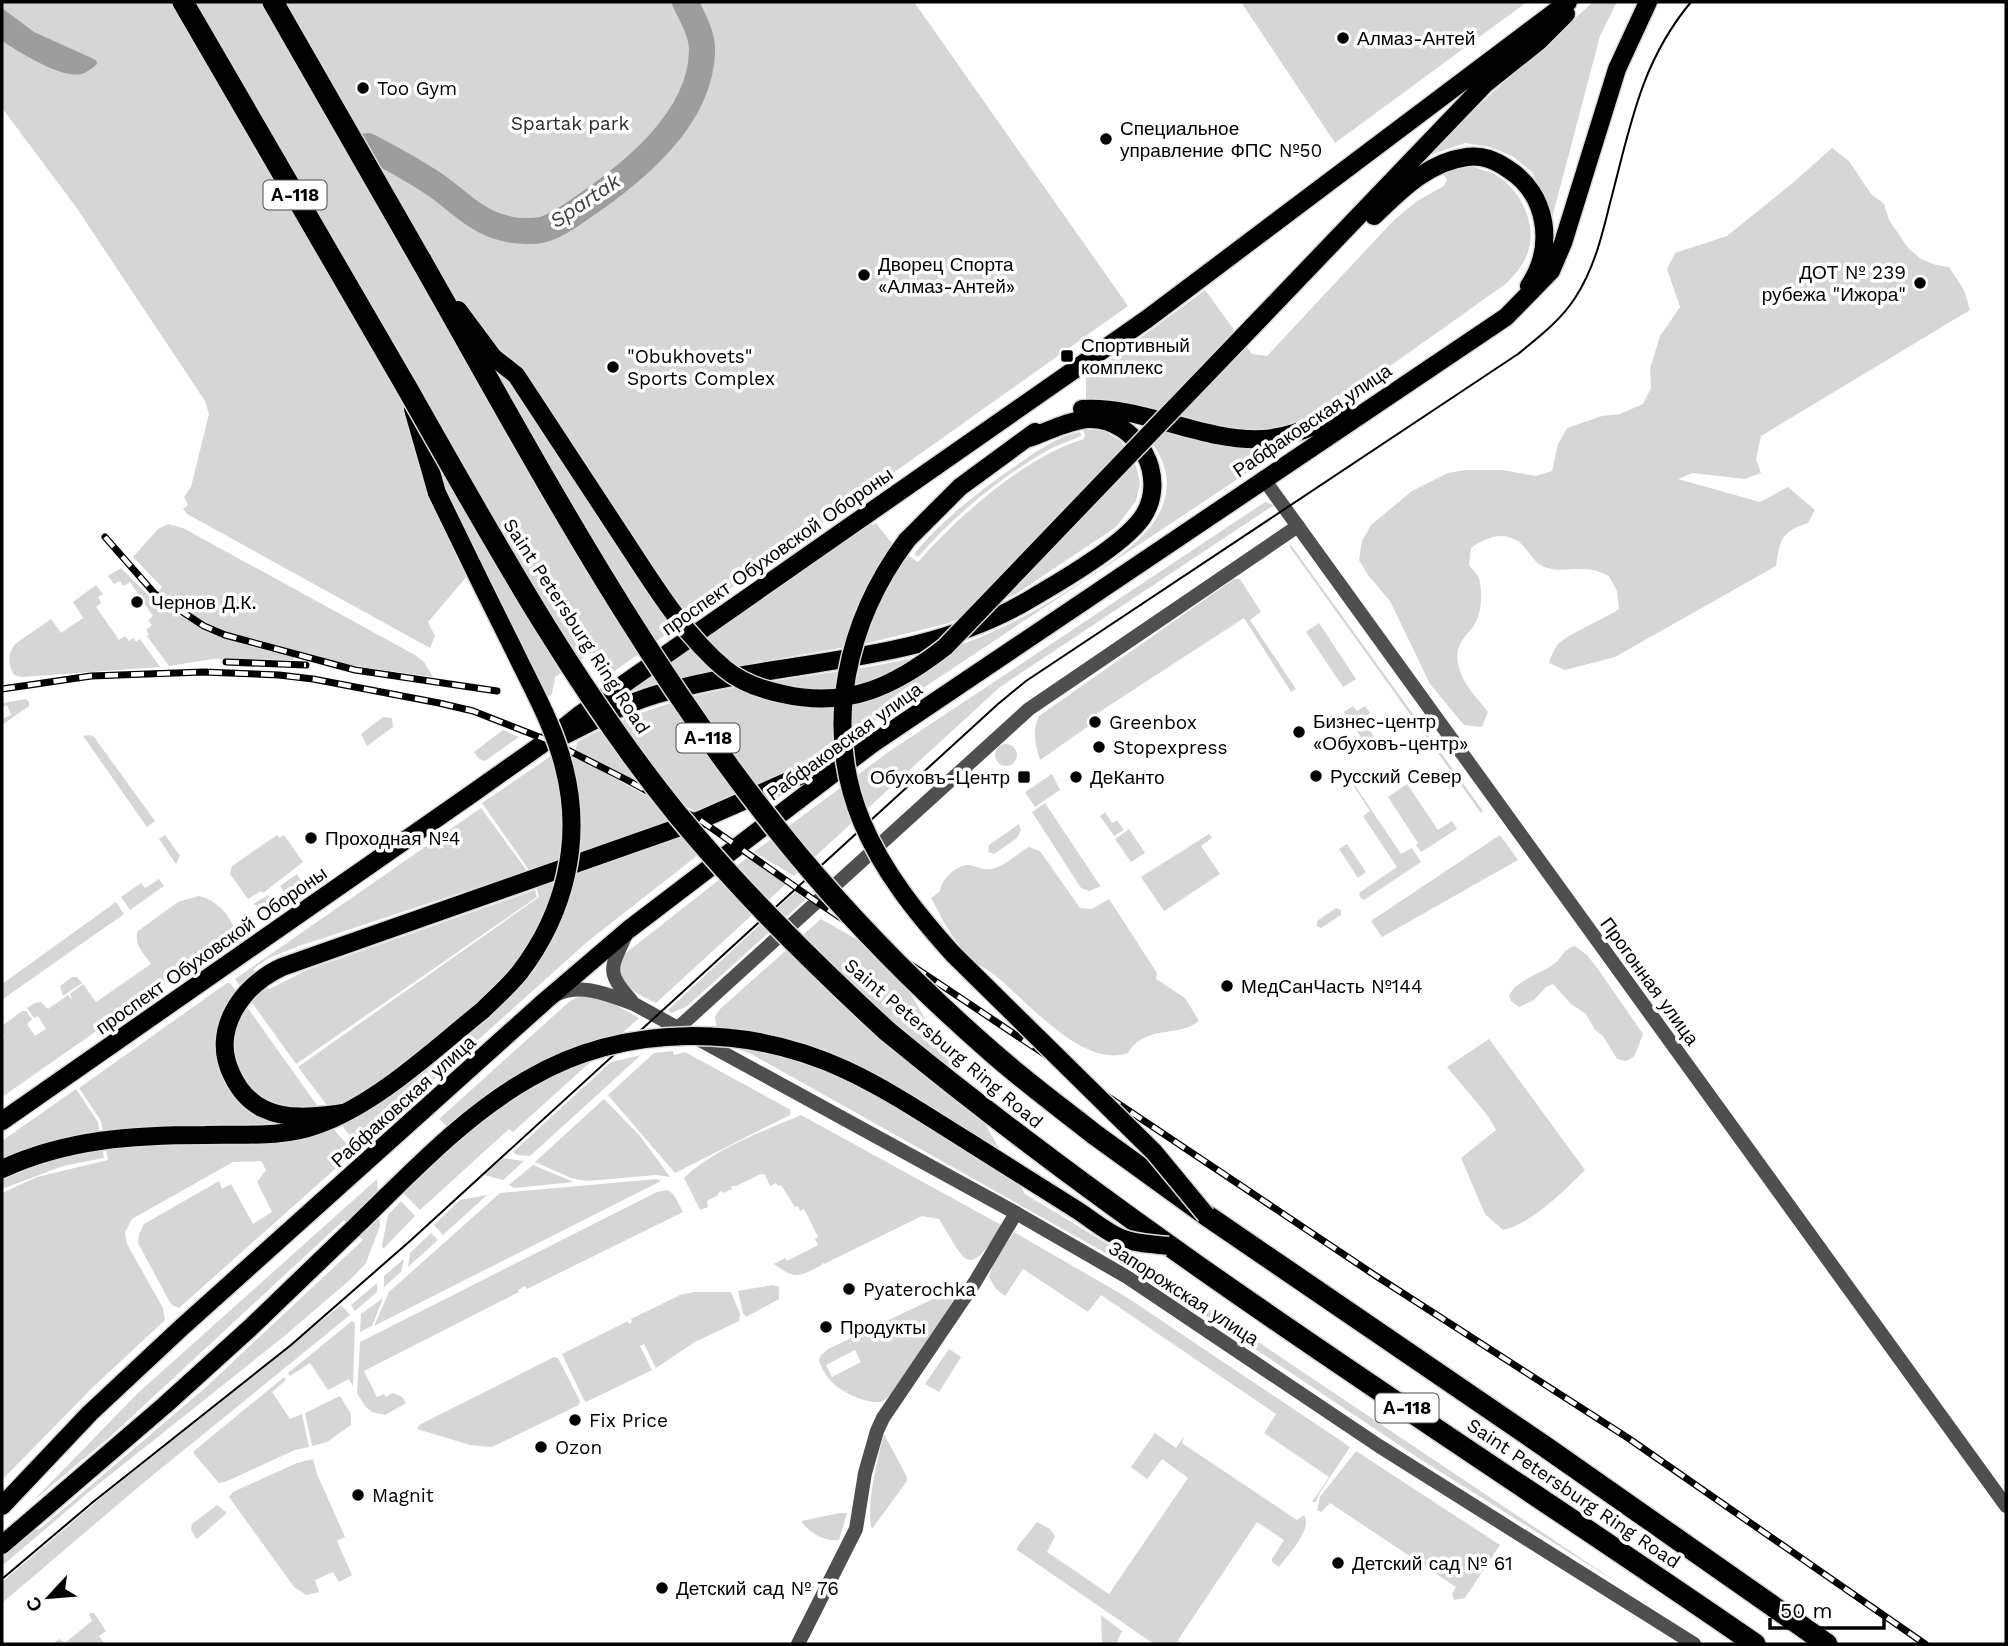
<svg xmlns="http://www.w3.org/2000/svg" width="2008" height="1646" viewBox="0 0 2008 1646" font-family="'Work Sans',sans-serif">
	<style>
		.green { fill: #d6d6d6; fill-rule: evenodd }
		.water { fill: #9d9d9d }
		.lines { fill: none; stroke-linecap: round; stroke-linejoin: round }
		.river { stroke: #9d9d9d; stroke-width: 26 }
		.primary-casing { stroke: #dbdbdb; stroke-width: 21 }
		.motorway-casing { stroke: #dbdbdb; stroke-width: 24 }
		.minor { stroke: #4f4f4f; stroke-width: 14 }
		.tertiary { stroke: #4f4f4f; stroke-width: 14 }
		.primary { stroke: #000; stroke-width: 18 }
		.motorway { stroke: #000; stroke-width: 21 }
		.tram { stroke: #000; stroke-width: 2 }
		.rail-casing { stroke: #000; stroke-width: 7 }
		.rail { stroke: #fff; stroke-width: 4.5; stroke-dasharray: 13; stroke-linecap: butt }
		.primary-bridge-casing { stroke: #dbdbdb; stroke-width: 21; stroke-linecap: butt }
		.motorway-bridge-casing { stroke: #dbdbdb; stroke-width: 24; stroke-linecap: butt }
		.primary-bridge { stroke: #000; stroke-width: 18 }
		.motorway-bridge { stroke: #000; stroke-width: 21 }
		.poi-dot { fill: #000; stroke: #fff; stroke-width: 2.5 }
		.labels { text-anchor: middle; stroke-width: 7; stroke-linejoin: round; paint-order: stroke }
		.shield { fill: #fff; stroke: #4c4c4c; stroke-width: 2 }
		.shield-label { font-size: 18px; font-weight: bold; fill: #000 }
		.poi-label { font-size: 19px; fill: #000; stroke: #fff; text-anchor: start }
		.park-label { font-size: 19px; fill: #2d2d2d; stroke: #fff }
		.street-label { font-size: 19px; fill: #000; stroke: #fff }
		.water-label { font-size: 21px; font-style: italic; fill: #3e3e3e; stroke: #fff }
	</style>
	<rect width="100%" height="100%" fill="#fff"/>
	<g class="green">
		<path d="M2,2H914L1128,306L609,675L592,652L555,677L552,694L546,698L474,568L428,622L435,636L430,648L187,514L183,509L188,505L184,497L191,487L209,414L205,401L76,207L2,108Z"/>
		<path d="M1241,2H1527L1335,143Z"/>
		<path d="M1593,2H1617L1600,36L1552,218L1532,172L1512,156L1490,147L1465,143L1425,157L1492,93Z"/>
		<path d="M1832,148L1849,161L1871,194L1884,204L1889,220L1908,248L1921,259L1936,265L1949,267L1964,290L1970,310L1761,436L1756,459L1761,473L1745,479L1693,473L1678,479L1760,502L1788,487L1815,510L1808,523C1781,532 1780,539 1776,566L1615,657L1565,670L1549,663C1551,658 1553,651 1556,647C1562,636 1605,619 1619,609L1617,591L1609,576C1604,574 1598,571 1593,570C1577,567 1560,573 1544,567C1531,561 1527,546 1516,540C1501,531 1483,539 1471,548L1469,565C1472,569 1477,574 1479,578C1483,592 1482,615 1473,627C1460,642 1453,649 1460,671C1465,687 1478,699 1488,712L1482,727L1464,725L1430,684L1390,601L1368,575L1359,560L1362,541L1371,525L1412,491L1448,473L1465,470H1502L1536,476L1552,471L1558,444L1567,428L1602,416L1620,414L1643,404L1651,388L1650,369L1660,336L1680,307L1667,269L1675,253L1727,236L1795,181Z"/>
		<path d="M1470,166C1478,169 1489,171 1496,175C1523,191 1541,232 1524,261C1520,269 1513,276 1507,283L1342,400C1322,412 1301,424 1278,428C1226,437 1154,413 1103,401L1086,400V378L1205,290L1252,354L1267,356L1394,220L1417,201L1444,186L1447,179L1443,175L1429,177L1453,169Z"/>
		<path d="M1144,426L1237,447L1284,445L1286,447L863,728L789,770L697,812L576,750L577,742C621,718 667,702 716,691C798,674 885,671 965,643C1012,626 1053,601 1095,573C1129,550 1179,516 1164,466C1160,453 1150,441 1143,429Z"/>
		<path d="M1082,429L1104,431L1121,441L1136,466L1140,482L1136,501L1116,527L1016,594L949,623L864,644L759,662L655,684L635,690L615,700L871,523L872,525L876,523L894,546L918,562C959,516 1024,457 1084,439L1085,434Z"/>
		<path d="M1079,432L1082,435C1073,441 1058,444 1048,450C1000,478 954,515 918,557L914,554C944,518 979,491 1017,465C1037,451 1056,437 1079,432Z"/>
		<path d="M1265,502L1274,505L1000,687L794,876L754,852L887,753Z"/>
		<path d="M168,524L183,528L415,655L424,662L433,677C359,667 281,657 213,626C194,617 176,604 158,592L162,587L133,557L158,529Z"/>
		<path d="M1291,545L1483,811L1481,813L1289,546Z"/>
		<path d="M121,568L152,599L154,597C165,604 175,613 186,619C218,640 258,648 294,657L293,660L213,659L169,666L147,636L149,634L146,630L152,625L148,620L153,616L130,582L123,586L120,581L114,584L108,576Z"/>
		<path d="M1234,579H1240L1261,612L1250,620L1296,689L1291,692L1244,618L1090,718L1093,723L1040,760C1035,745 1032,731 1039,716Z"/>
		<path d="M96,585L103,594L98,597L101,603L96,607L119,640L125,636L129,641L133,638L136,642L140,639L160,667L22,677L14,675C8,664 7,655 15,644L51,619L61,633L83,618L73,602Z"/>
		<path d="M1319,623L1356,679L1343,687L1306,632Z"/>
		<path d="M26,699L29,702V706L2,725V719L11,715L7,705L2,707V703Z"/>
		<path d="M1353,706L1357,711L1365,706L1370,713L1362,719L1381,747L1372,753L1344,712Z"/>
		<path d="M383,717L392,718L393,727L367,746L361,734Z"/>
		<path d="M503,730L519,737L485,761L479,759L474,752Z"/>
		<path d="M90,735L94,737L155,821L147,827L83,736Z"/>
		<circle cx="1006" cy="755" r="11"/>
		<path d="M557,752L580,759L683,816L529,870L482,803Z"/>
		<path d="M1052,774L1060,790L1035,807L1025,792Z"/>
		<path d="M1348,775L1401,854L1412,848L1421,862L1364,900L1360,897L1359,893L1397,867L1363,816L1370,811L1347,776Z"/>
		<path d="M1407,784L1438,830L1452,821L1457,829L1421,852L1416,845L1418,843L1388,797Z"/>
		<path d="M1045,803L1099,884L1101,886L1089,891L1081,888L1032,812Z"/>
		<path d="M481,808L527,871L299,946L269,958L253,969L269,989L307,970L535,890L537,897L296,1064L235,979Z"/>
		<path d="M1105,812L1112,823L1117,820L1124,830L1114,836L1100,816Z"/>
		<path d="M1019,824L1021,830L1017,838L994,854L988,852L989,845Z"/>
		<path d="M697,829L712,844L587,942L360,1146L347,1132L298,1067L539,897L536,887Z"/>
		<path d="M1129,829L1145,853L1131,862L1115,839Z"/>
		<path d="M1209,834L1212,838L1201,846L1220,874L1164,911L1141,877Z"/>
		<path d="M165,835L180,856L176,864L159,839Z"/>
		<path d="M277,835L280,838L284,835L303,862L263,893L261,891L248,899L230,874L232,866Z"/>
		<path d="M1500,835L1518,860L1382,937L1371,921Z"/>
		<path d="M1347,844L1366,872L1358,878L1339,849Z"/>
		<path d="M1029,847L1040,851L1080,908L1092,909L1109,899L1157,973L1156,979L1185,998L1199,1021C1179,1038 1145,1024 1128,1053C1083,1069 1027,1001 995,975C987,969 977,965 969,957C953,940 942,919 931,898L940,891C941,880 956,865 968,865C978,866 984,872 995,868C1008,864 1017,853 1029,847Z"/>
		<path d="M748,857L787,883L656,1003C637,993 609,983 622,956Z"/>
		<path d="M297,874L305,886L288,898L280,886Z"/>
		<path d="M159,879L164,886L130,910L121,897L141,883L145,888Z"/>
		<path d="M796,891L805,900L686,1007L671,1013L668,1010Z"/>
		<path d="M268,895L276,906L268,911L253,904Z"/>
		<path d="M199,896C215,899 234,917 235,935L175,976L174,974L164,981L165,983L2,1097V1039L4,1037L2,1026L22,1011H26L32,1019L27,1024L35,1036L46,1029L38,1016L34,1018L27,1008L35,1003L41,1002L48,1009L68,995L73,1001L70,994L83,984L96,1002L151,964C144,954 133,944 138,931L178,902Z"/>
		<path d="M116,902L124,914L3,999L2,984Z"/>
		<path d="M1336,908L1341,910V915L1321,928L1317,926V921Z"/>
		<path d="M821,919L888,957L904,982L1025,1194L1149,1269L1621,1585L1420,1459L1143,1274L753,1055L719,1041L715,1017L719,1010Z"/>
		<path d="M1575,946L1587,955L1598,969L1643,1034L1634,1057L1626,1061L1617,1059L1603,1036L1595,1030L1586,1014L1571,1004L1553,984L1546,987L1534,1000L1519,1007L1511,1001L1509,995C1519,978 1540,975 1555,963C1563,957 1564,948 1575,946Z"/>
		<path d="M72,977H77L82,983L63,996L60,986Z"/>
		<path d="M227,983H230L336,1132L354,1152L179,1308L172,1305L168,1299L138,1243L139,1234L144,1224L219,1181L222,1189L231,1184L253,1224L272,1212L257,1182L266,1170L261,1161L233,1162L132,1219L125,1232L127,1244L163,1308L165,1320L93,1387L2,1480V1193L37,1177L108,1160L101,1121L79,1088Z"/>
		<path d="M580,996L605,999L639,1018L513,1132L509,1129L420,1210L394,1184L450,1129L439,1119L570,1001Z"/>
		<path d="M1489,1039L1585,1170C1564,1191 1531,1224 1503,1230L1485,1214L1461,1158L1496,1130L1488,1116L1447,1067Z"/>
		<path d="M673,1051L674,1055L685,1052L791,1110L790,1115L675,1173L608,1095L654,1053Z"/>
		<path d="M641,1055L530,1156L517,1155L513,1152L611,1062Z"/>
		<path d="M76,1089L98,1122L104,1158L63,1166L2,1189V1141Z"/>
		<path d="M604,1099L640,1136L670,1177L656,1175L586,1181L571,1178L535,1162Z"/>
		<path d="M801,1115L1003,1226C967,1278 968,1266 939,1219L922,1216L824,1264L823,1262L822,1265C798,1277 796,1280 774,1264L785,1258L787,1261L818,1245L815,1239L818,1237L804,1209L800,1211L798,1206L795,1207L781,1185L778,1186L776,1183L770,1186L765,1175L761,1174L736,1186H731L732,1189L723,1193L722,1191L718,1193V1195L707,1201L708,1207L700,1210L684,1178C715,1148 762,1132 801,1115Z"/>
		<path d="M503,1158L524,1161L503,1180L484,1175Z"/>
		<path d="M533,1165L574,1182L514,1188L509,1185Z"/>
		<path d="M377,1179L380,1226L366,1263L352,1278L282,1338L90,1491L2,1566V1558L33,1531L41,1528L205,1388L363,1240L344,1220L111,1436L32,1502L138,1393Z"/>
		<path d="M657,1179L661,1181L374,1326L389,1292L500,1193Z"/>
		<path d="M668,1190L674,1195L683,1212L527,1289L525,1286L518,1290L519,1292L364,1371L377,1397L384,1394L386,1397L393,1393L402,1397L406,1403L385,1415L372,1412L365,1406L357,1393L360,1342L657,1192Z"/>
		<path d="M487,1195L443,1235L434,1225L460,1200Z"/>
		<path d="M401,1201L415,1216L383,1249L382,1245L388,1215Z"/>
		<path d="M1014,1232L1128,1298L1350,1447L1319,1494L1316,1502H1312L1329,1477L1264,1433L1276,1414L1101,1295L1088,1312L1023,1269L1005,1296L996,1289L989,1277L994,1262Z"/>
		<path d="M431,1233L438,1240L408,1267L410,1253Z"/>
		<path d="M404,1259L401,1272L384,1287V1276Z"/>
		<path d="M377,1283V1292L355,1311L351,1305Z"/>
		<path d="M773,1285L779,1287V1299L746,1317L743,1313L738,1291Z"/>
		<path d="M956,1288L961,1292L894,1391C890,1395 886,1400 881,1402C875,1403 869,1401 864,1400C843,1393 826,1383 819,1360L821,1355L828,1349ZM855,1350L861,1362L832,1377L826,1365Z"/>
		<path d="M694,1292H731L740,1314L739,1321L693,1343L656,1368L644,1344L640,1346L652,1370L586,1402L584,1400L562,1354L628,1321L629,1324L632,1322L631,1319L680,1295Z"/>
		<path d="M383,1298L372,1326L360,1332L361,1314Z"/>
		<path d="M341,1305L350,1315L142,1484L2,1603V1582L109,1491Z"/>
		<path d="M352,1321L355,1323L353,1386L349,1379L328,1390L310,1363L290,1376L288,1373Z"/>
		<path d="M949,1349L961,1357L939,1392L925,1384Z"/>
		<path d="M554,1357L558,1358L580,1401L579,1405L492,1447L470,1445L417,1429L419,1425Z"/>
		<path d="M284,1377L286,1380L272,1392L290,1419L302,1414L309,1447L295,1450L225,1482L219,1483L194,1454V1451Z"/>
		<path d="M340,1396L351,1414V1425L327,1442L312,1446L305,1413Z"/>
		<path d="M1155,1433L1176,1448L1184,1436L1182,1443L1297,1520L1304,1515C1313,1530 1288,1554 1279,1567L1272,1562V1559L1284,1540L1257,1522L1178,1640L1182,1644H1154L1017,1550L1018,1546L1037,1522L1050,1529L1055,1536L1047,1552L1109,1594L1188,1478L1162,1459L1147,1479L1131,1467Z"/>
		<path d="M884,1434L907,1477V1481L872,1529C865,1509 878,1456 884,1434Z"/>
		<path d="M1356,1451L1500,1545L1465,1598L1454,1600L1452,1594L1456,1587L1330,1503L1321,1512L1317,1510L1320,1497Z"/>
		<path d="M313,1459L317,1474L345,1537L337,1541L352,1575L339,1582L333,1572L315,1580L319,1592L306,1595L294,1587L229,1497L233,1492L297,1463Z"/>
		<path d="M217,1505L227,1513L197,1539L191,1530L192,1524Z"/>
		<path d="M840,1513H847L839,1540C824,1542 810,1533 801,1521Z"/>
		<path d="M91,1613H94L106,1631L99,1636L105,1644H53L59,1639L65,1643L92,1621L89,1614Z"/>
		<path d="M1101,1615L1122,1631L1116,1644H1102Z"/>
	</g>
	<path class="water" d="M2,8L34,32L96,60L97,64C94,67 87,72 84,73C65,82 18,51 2,41Z"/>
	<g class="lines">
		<path class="river" d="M368,146C391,158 415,171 437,186C458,201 477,222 504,228C513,231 532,232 541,230C555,227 571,215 583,207C634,172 700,119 702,52C703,35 692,16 685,2"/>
		<defs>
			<g id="primary">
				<path d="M1374,216C1401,190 1428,162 1467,157C1483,155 1495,160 1508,169C1548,194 1555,247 1529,286"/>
				<path d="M1252,327L1485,84L1539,41L1566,14"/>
				<path d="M413,409L437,493"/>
				<path d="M1082,409C1142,405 1201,442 1263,439C1294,437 1322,422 1350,411"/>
				<path d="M907,540L960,487L1035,432"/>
				<path d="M563,736C596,720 629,701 665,692C784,659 918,665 1027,601C1058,583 1122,546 1142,518C1170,478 1138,418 1089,419C1069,420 1047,432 1029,438"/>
				<path d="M344,1113C318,1116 289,1121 264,1109C249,1102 239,1090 232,1075C210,1031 241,986 282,967L700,820L843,757"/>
				<path d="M2,1121L473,793L548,740L578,716L1147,319L1568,2"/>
				<path d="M2,1169C67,1139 134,1135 205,1135C242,1134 282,1138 317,1125C377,1104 433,1050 483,1010"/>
				<path d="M2,1506L90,1413L181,1328L545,1001L628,930L872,744L1506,317L1551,271L1563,243L1617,69L1648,2"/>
				<path d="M2,1545L165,1405L250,1328L353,1229"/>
			</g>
			<g id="motorway">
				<path d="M183,2L407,388"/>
				<path d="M273,2L422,262"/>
				<path d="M887,1031C1161,1257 1464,1443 1755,1644"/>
				<path d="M1094,1134L1206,1215L1547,1448L1827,1644"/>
			</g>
		</defs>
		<use href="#primary" class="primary-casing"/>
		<use href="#motorway" class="motorway-casing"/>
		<g class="minor">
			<path d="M1263,478L2006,1506"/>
			<path d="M678,1028L1029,709L1298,526"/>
			<path d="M798,1644L856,1529L865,1473L877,1431L883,1418L975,1282L1016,1213"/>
		</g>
		<g class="tertiary">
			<path d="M627,932C613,966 603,970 631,1000"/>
			<path d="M555,995C581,982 609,995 634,1004L1016,1213L1127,1277L1379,1446L1694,1644"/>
		</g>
		<use href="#primary" class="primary"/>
		<use href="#motorway" class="motorway"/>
		<path class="tram" d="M2,1579L93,1502L291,1345L410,1241L998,704L1026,681L1518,354C1539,337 1561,320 1575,298C1594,269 1602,236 1610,203C1630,128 1640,63 1691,2"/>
		<defs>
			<g id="rail">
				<path d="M105,537L155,594L204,626L225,635L355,670L497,691"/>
				<path d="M226,662L306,665"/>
				<path d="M2,689L91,676L203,672L279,675L313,679L439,703L473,711L552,742L627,780L700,820L817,902L1373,1274L1628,1438L1925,1644"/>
			</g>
		</defs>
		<use href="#rail" class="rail-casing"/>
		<use href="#rail" class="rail"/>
		<defs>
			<g id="primary-bridge">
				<path d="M458,310L493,357L516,375C551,429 586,482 621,535C652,582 682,633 725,669C742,683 763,690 783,694C848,709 895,686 945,647L1252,327"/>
				<path d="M437,493C462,545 488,598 514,650C532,688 554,726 564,767C583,840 565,913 520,972C509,986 495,998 483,1010"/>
				<path d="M907,540C847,620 822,726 862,822C883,872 917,914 953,954L1154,1152L1206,1215"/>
				<path d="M353,1229C408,1176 463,1116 530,1078C625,1023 748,1024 846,1070C889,1090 929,1117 969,1142C1005,1165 1041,1187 1077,1210C1091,1219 1106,1232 1121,1238C1135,1244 1154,1244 1168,1246"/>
			</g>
			<g id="motorway-bridge">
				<path d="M422,262C538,466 648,675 798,855C858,927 924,993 994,1054C1026,1082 1061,1108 1094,1134"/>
				<path d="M407,388C490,534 571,683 677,814C741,892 813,963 887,1031"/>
			</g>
		</defs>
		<use href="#primary-bridge" class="primary-bridge-casing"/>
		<use href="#motorway-bridge" class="motorway-bridge-casing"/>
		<use href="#primary-bridge" class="primary-bridge"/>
		<use href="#motorway-bridge" class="motorway-bridge"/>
	</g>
	<g class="poi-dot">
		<circle cx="1343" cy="38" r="7"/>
		<circle cx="363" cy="88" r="7"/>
		<circle cx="1106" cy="139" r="7"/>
		<circle cx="864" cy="275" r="7"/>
		<circle cx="1920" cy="283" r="7"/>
		<rect x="1060" y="349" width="14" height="14" rx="3.5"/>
		<circle cx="613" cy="367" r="7"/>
		<circle cx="137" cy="602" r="7"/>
		<circle cx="1095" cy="722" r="7"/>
		<circle cx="1299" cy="732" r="7"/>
		<circle cx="1099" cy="747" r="7"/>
		<circle cx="1316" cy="776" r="7"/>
		<rect x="1017" y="770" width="14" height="14" rx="3.5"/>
		<circle cx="1076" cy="777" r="7"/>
		<circle cx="311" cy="838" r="7"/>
		<circle cx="1227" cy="986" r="7"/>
		<circle cx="849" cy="1289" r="7"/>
		<circle cx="826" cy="1327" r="7"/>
		<circle cx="575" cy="1420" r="7"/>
		<circle cx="541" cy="1447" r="7"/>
		<circle cx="358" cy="1495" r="7"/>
		<circle cx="1338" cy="1563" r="7"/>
		<circle cx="662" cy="1588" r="7"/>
	</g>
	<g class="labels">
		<g class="shield">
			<rect x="263.5" y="180.5" width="63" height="29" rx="5"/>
			<rect x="676.5" y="723.5" width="63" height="29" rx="5"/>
			<rect x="1375.5" y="1393.5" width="63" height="29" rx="5"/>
		</g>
		<g class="shield-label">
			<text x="295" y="201">А-118</text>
			<text x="708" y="744">А-118</text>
			<text x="1407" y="1414">А-118</text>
		</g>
		<g class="poi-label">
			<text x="1357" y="45">Алмаз-Антей</text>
			<text x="377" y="95">Too Gym</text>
			<text x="1120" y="135">Специальное<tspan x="1120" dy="22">управление ФПС №50</tspan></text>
			<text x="878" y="271">Дворец Спорта<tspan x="878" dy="22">«Алмаз-Антей»</tspan></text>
			<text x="1906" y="279" text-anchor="end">ДОТ № 239<tspan x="1906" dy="22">рубежа "Ижора"</tspan></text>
			<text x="1081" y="352">Спортивный<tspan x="1081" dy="22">комплекс</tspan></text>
			<text x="627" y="363">"Obukhovets"<tspan x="627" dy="22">Sports Complex</tspan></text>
			<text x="151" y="609">Чернов Д.К.</text>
			<text x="1313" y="728">Бизнес-центр<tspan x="1313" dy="22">«Обуховъ-центр»</tspan></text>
			<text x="1109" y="729">Greenbox</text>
			<text x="1113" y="754">Stopexpress</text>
			<text x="1330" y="783">Русский Cевер</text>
			<text x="1010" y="784" text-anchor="end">Обуховъ-Центр</text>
			<text x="1090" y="784">ДеКанто</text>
			<text x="325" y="845">Проходная №4</text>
			<text x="1241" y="993">МедСанЧасть №144</text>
			<text x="863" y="1296">Pyaterochka</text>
			<text x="840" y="1334">Продукты</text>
			<text x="589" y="1427">Fix Price</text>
			<text x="555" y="1454">Ozon</text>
			<text x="372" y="1502">Magnit</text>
			<text x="1352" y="1570">Детский сад № 61</text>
			<text x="676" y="1595">Детский сад № 76</text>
		</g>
		<g class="park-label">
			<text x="570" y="130">Spartak park</text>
		</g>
		<g class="street-label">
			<text transform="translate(1312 420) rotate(-34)" y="7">Рабфаковская улица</text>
			<text transform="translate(777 551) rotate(-35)" y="7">проспект Обуховской Обороны</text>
			<text transform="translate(577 626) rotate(57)" y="7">Saint Petersburg Ring Road</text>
			<text transform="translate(844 741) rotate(-36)" y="7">Рабфаковская улица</text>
			<text transform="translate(211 950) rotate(-35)" y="7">проспект Обуховской Обороны</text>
			<text transform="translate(1650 981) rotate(54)" y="7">Прогонная улица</text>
			<text transform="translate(944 1043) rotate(40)" y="7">Saint Petersburg Ring Road</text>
			<text transform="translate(403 1101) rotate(-42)" y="7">Рабфаковская улица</text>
			<text transform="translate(1184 1293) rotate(33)" y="7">Запорожская улица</text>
			<text transform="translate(1574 1493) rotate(34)" y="7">Saint Petersburg Ring Road</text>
		</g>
		<g class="water-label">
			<text transform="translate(585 201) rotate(-34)" y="7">Spartak</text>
		</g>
	</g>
	<rect width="2008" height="1646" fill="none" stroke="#000000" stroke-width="7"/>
	<g transform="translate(49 1597) rotate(244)" stroke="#ffffff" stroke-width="5" paint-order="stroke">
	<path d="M0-5L12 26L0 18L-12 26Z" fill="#000000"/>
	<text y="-10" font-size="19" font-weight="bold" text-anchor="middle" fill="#000000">С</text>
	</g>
	<path d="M1770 1618v10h114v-10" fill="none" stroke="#000000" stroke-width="3.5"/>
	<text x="1780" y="1618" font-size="21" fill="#000000" stroke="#ffffff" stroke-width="5" paint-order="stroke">50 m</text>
</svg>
